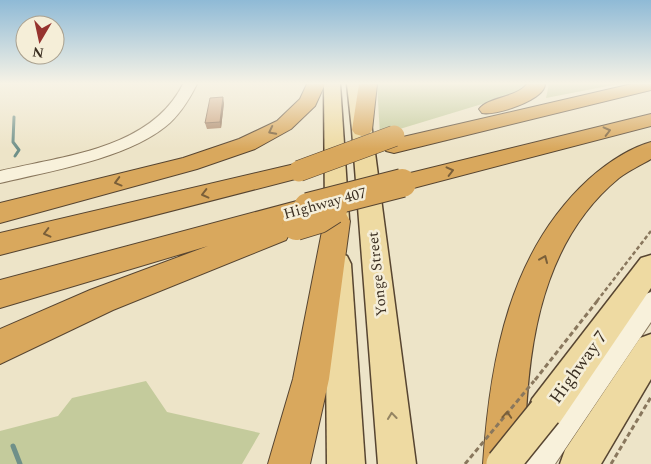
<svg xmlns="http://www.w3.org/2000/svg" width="651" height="464" viewBox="0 0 651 464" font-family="Spectral,serif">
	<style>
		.green { fill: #c4cb9c }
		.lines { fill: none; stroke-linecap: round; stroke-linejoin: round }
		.stream-far1 { stroke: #6f9089; stroke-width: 3 }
		.stream { stroke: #6f9089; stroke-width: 5 }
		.minor-casing { stroke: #89775d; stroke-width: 2 }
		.major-casing { stroke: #574531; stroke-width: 3 }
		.highway-casing { stroke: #574531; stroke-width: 2 }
		.path-far1 { stroke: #89775d; stroke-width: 2.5; stroke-dasharray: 4 2.5; stroke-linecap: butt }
		.path { stroke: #89775d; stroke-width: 3; stroke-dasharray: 5 3; stroke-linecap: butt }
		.minor { fill: #f8f1db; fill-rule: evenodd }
		.major { fill: #eedaa2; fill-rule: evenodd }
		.highway { fill: #d9a85d; fill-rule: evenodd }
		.major-bridge-casing { stroke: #574531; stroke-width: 36; stroke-linecap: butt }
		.highway-bridge-far1-casing { stroke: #574531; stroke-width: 22; stroke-linecap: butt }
		.highway-bridge-casing { stroke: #574531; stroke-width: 30; stroke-linecap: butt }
		.path-bridge { stroke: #89775d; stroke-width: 3; stroke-dasharray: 5 3; stroke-linecap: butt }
		.major-bridge { stroke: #eedaa2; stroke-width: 33 }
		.highway-bridge-far1 { stroke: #d9a85d; stroke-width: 21 }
		.highway-bridge { stroke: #d9a85d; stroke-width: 28 }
		.wall { fill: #ae8b6d }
		.shaded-wall { fill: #8d7159 }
		.building { fill: #caa27f; stroke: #8d7159 }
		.oneway { stroke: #7a5f39 }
		.oneway2 { stroke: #948462 }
		.labels { text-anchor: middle; stroke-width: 5; stroke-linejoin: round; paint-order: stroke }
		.street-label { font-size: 15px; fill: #3a2e21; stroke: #f5eed8 }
		.near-street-label { font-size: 18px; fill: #3a2e21; stroke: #f5eed8 }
	</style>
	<rect width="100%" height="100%" fill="#ede4c8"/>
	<g class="green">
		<path d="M377,84H527L518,93L380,135Z"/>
		<path d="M549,84H618L546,98Z"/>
		<path d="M146,381L167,412L260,433L242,464H0V431L58,416L72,398Z"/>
	</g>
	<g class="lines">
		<path class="stream-far1" d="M14,117L13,142L19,150L15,156"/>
		<path class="stream" d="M13,446L20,464"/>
		<defs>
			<g id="minor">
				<path d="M183,84H197C189,100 179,116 165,127C125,159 50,171 0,183V171C63,156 151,149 183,84Z"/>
				<path d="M651,292V322L555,464H522L526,453L643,295Z"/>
			</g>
			<g id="major">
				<path d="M324,84H340L349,219L346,225L337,228L328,225L325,219Z"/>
				<path d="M347,84H363L372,130L416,464H378L352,130Z"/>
				<path d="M338,253L347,256L351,264L365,464H327L325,264L329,256Z"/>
				<path d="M651,255V288L558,425L545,430L532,425L527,412L532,399L641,258Z"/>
				<path d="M651,334V379L601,464H560L565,450L640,338Z"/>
			</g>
			<g id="highway">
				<path d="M307,84H325L315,106L291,129L255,149L197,169L0,223V203L183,158L239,139L277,121L300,99Z"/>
				<path d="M359,84H377L372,130L369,134L362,136L355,134L352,130Z"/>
				<path d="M527,84H545C545,100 495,116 482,113L479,109C488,97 516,98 527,84Z"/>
				<path d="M632,84H651V90L394,153L386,151L383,146L386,141L394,139Z"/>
				<path d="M651,114V126L402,191L393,189L390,183L393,177L402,175Z"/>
				<path d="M651,142V159C641,165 628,171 619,178C535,247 525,364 525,464H483C490,360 509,252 589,179C606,164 629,148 651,142Z"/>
				<path d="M299,163L307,166L311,171L307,176L0,255V233Z"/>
				<path d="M308,198L317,200L321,207L317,214L282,224L286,226L290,233L286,240L113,310L0,364V329L90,290L208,246L0,308V280Z"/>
				<path d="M337,211L346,214L350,221L329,379L310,464H268L293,379L324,221L328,214Z"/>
			</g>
		</defs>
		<use href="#minor" class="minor-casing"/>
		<use href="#major" class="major-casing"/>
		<use href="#highway" class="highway-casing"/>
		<path class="path-far1" d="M597,301L651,231"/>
		<g class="path">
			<path d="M535,380L598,300"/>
			<path d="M611,464L651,397"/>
		</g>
		<use href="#minor" class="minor"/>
		<use href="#major" class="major"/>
		<use href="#highway" class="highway"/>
		<defs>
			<path id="major-bridge" d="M503,464L545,412"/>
			<path id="highway-bridge-far1" d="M299,171L394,136"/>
			<g id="highway-bridge">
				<path d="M308,207L402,183"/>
				<path d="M296,226L319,219L333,210"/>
			</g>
		</defs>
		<use href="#major-bridge" class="major-bridge-casing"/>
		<use href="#highway-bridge-far1" class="highway-bridge-far1-casing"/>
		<use href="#highway-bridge" class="highway-bridge-casing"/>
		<path class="path-bridge" d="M465,464L534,381"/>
		<use href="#major-bridge" class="major-bridge"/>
		<use href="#highway-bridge-far1" class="highway-bridge-far1"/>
		<use href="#highway-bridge" class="highway-bridge"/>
	</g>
	<path class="wall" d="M224,103L221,128L207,129L205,123Z"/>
	<path class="shaded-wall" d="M223,97L224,103L221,128L220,122Z"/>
	<path class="building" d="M223,97L220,122L205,123L210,98Z"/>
	<defs><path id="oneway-chevron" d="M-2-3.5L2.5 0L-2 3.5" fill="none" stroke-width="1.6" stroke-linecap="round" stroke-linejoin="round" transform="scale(1.25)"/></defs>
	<g class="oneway">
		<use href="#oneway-chevron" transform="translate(272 131) rotate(153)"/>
		<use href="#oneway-chevron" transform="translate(607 131) rotate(-14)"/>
		<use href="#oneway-chevron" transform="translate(450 171) rotate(-14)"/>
		<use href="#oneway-chevron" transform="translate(118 182) rotate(165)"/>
		<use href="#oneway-chevron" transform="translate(205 194) rotate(166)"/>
		<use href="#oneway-chevron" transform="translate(47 233) rotate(166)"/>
		<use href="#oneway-chevron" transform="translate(544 259) rotate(-67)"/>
		<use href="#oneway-chevron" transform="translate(507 415) rotate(-86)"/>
	</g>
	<use class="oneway2" href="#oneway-chevron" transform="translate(392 416) rotate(-96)"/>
	<linearGradient id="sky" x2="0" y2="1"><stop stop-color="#8fbad6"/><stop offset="0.56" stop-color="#f7f3e6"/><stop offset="1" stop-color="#f7f3e6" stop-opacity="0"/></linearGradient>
	<rect width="651" height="149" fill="url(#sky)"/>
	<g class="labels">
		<g class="street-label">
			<text transform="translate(325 203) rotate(-15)" y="5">Highway 407</text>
			<text transform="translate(377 274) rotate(-96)" y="5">Yonge Street</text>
		</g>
		<g class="near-street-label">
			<text transform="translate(578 367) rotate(-54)" y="6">Highway 7</text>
		</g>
	</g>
	<g transform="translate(40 40) rotate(189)"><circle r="24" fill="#f5eed8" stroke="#aaa18f"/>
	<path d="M0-4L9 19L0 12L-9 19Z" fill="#96332f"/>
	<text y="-8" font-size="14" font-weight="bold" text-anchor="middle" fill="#3a2e21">N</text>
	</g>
</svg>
